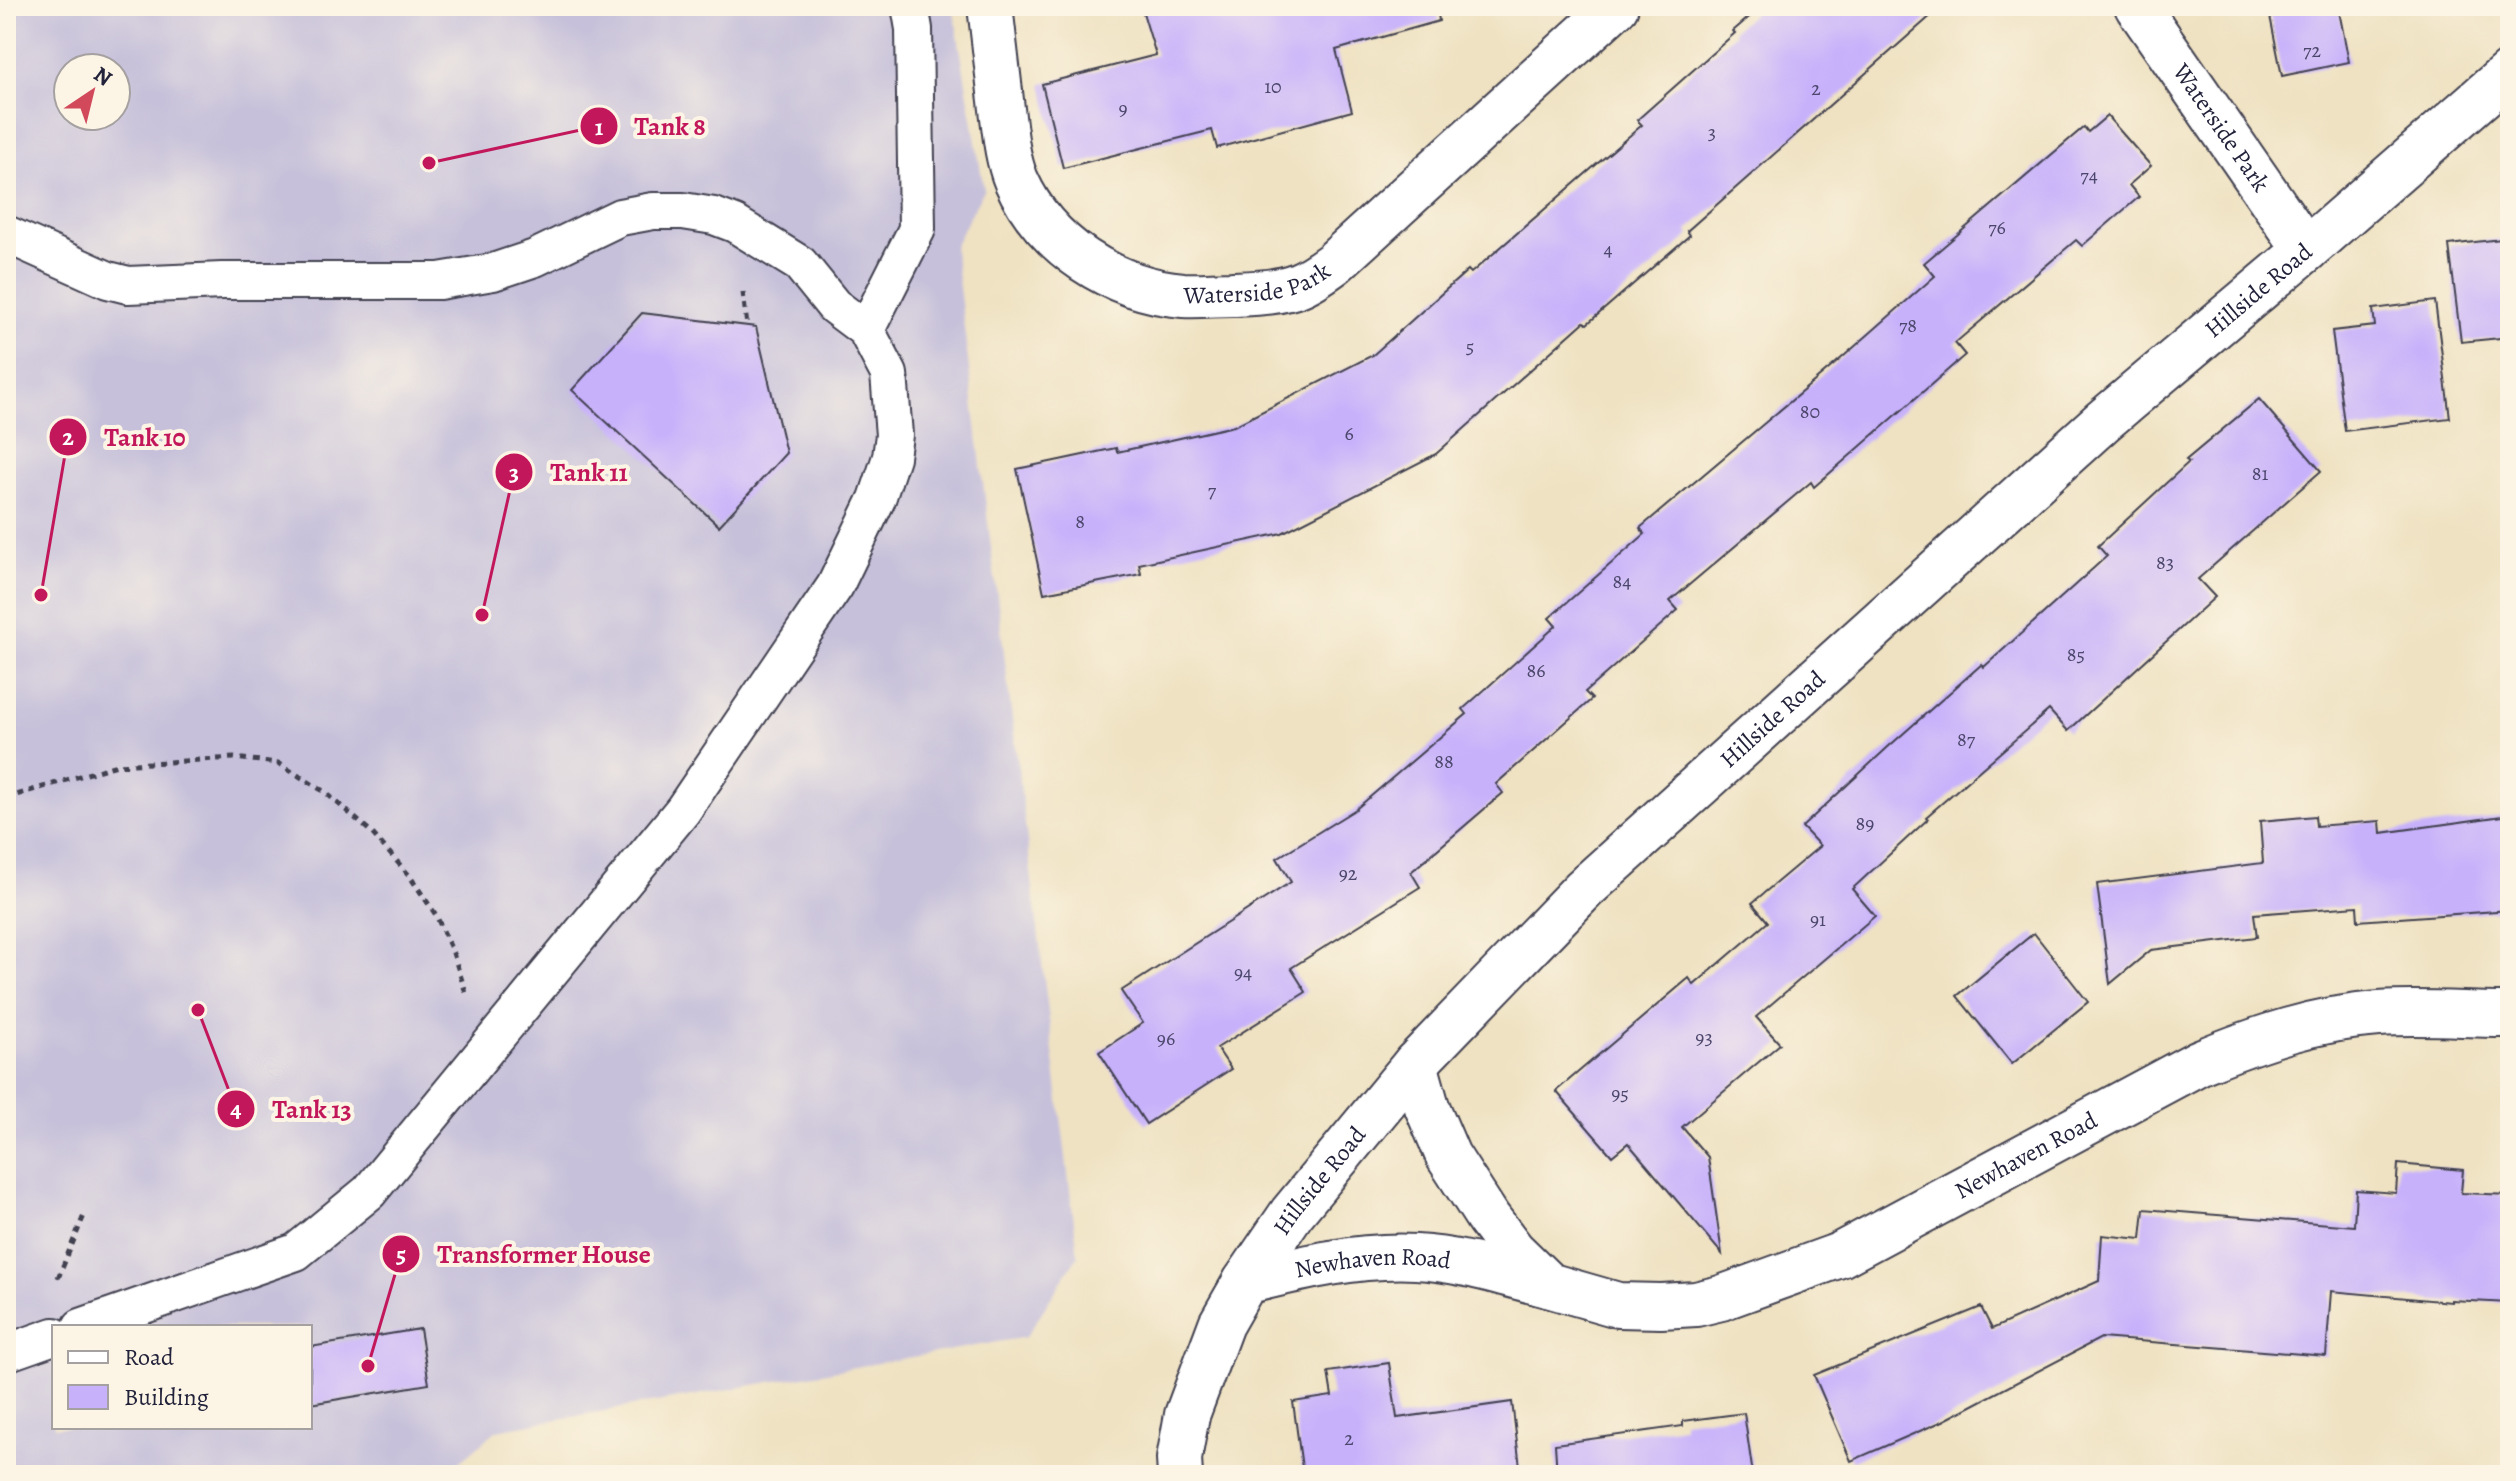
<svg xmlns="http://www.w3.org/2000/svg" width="2516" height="1481" viewBox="0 0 2516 1481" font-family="Alegreya,serif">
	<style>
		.industrial { fill: #c6c0da; fill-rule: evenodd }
		.building { fill: #c7b1fb }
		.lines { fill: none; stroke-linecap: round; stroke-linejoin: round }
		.service-casing { stroke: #413f4f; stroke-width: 40 }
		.minor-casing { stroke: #413f4f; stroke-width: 48 }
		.path { stroke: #413f4f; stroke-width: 5; stroke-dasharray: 6 6; stroke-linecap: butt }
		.service { stroke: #fff; stroke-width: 36 }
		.minor { stroke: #fff; stroke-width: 44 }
		.labels { text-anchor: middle; stroke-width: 8; stroke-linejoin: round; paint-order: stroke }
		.number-label { font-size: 20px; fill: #4b466b }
		.street-label { font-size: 24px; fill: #22223b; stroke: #fcf5e5 }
		.leader { fill: none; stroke: #c2185b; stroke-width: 3 }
		.callout-dot { fill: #c2185b; stroke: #fcf5e5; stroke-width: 3 }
		.mark-label { font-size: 24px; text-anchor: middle; font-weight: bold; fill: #fff }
		.callout-label { font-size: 26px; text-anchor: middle; font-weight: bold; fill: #c2185b; stroke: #fcf5e5; stroke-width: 8; stroke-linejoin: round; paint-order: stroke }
	</style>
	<rect width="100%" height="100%" fill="#fcf5e5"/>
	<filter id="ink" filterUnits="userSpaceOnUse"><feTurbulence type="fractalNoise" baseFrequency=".0125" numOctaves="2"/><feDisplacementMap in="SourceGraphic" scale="16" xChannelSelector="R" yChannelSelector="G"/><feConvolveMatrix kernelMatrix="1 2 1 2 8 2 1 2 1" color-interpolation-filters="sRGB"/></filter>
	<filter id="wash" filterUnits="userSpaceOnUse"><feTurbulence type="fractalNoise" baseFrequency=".006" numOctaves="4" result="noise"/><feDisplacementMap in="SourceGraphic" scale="32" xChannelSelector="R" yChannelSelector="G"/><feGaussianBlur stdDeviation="1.8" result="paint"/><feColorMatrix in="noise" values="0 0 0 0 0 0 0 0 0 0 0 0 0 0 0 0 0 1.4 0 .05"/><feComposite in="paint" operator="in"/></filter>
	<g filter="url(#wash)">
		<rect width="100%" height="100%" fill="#efe2c2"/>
		<path class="industrial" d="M6,6H953L984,189L954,246L1078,1255L1026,1337L497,1430L457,1464L401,1475H6ZM68,68H116V116H68ZM54,1327H310V1427H54Z"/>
		<g id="blocks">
			<g class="building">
				<path d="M1141,6H1437L1439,21L1336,50L1352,111L1217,148L1212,130L1063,168L1042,84L1156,55Z"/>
				<path d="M1762,6H1942L1687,231L1690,235L1587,324L1584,322L1436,454L1282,533L1139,564L1141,574L1044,593L1017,469L1116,448L1117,452L1234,426L1373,355L1468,270L1471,273L1642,125L1637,120L1735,33L1733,31Z"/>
				<path d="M2268,6H2338L2349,62L2282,76Z"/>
				<path d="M2107,116L2151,166L2129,185L2139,197L2082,246L2076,240L1955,343L1965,355L1814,487L1811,482L1670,601L1678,610L1585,692L1592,699L1496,784L1503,793L1411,872L1420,887L1291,968L1306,992L1217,1048L1231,1069L1146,1124L1099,1052L1143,1023L1121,991L1291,882L1277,858L1356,809L1467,714L1463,709L1556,626L1549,618L1645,534L1640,528L1836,363L1935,276L1924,263L2084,127L2088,132Z"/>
				<path d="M2510,238V337L2461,342L2449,245Z"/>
				<path d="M2435,301L2450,418L2345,431L2332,331L2375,326L2373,309Z"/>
				<path d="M642,313L756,327L786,453L719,526L572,390Z"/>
				<path d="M2259,399L2321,471L2198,579L2215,597L2068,731L2049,710L1926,817L1928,819L1852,889L1875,916L1756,1017L1780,1044L1682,1127L1708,1157L1722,1254L1628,1143L1612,1156L1556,1091L1689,978L1694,985L1768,922L1752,903L1820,846L1802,827L1887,748L1982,664L1984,667L2107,556L2098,546L2189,462L2186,460Z"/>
				<path d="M2510,815V910L2358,921L2357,906L2254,914L2257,937L2151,950L2110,984L2097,884L2263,863L2260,821L2315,816L2316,826L2380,821L2381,833Z"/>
				<path d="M2034,933L2088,1002L2012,1064L1957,996Z"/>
				<path d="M2398,1164L2463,1170L2461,1193L2510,1195V1303L2451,1300V1302L2331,1291L2326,1356L2101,1338L1943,1421L1851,1461L1814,1375L1981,1307L1992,1329L2099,1281L2102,1235L2141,1239L2144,1209L2354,1226L2356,1190L2396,1193Z"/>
				<path d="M420,1329L429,1384L310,1404V1347Z"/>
				<path d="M1389,1363L1397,1418L1512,1402L1521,1475H1303L1293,1402L1332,1396L1328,1372Z"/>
				<path d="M1744,1413L1753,1475H1557L1555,1444L1683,1426V1421Z"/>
			</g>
		</g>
	</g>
	<g filter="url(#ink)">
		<use href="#blocks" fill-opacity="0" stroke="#413f4f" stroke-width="2"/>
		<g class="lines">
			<defs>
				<g id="service">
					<path d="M6,234L108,280L128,285L222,281H439L493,272L535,258L620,217L653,211H683L714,216L735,224L800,264L834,306L866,330L889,374L894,435L891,457L877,499L835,586L683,810L369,1192L296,1252L81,1327"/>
					<path d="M866,330L917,229L914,29L910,6"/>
					<path d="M6,1353L54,1336"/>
				</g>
				<g id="minor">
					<path id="s1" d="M990,6C994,40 998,74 1002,109C1005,132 1007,158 1016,180C1045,246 1113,289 1183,295C1199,296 1216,294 1232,294C1254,293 1277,293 1298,285C1311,280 1323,271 1334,263L1616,6"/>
					<path id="s2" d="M2137,6L2306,250"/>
					<path id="s3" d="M1415,1064L1427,1107L1448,1156L1488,1218L1513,1251L1548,1285L1618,1305L1661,1306L1696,1304L1721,1298L1840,1255L2200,1062C2258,1038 2317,1018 2379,1014C2422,1011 2467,1015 2510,1015"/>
					<path id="s4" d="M1245,1282C1301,1268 1357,1254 1416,1257C1460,1259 1505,1274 1548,1285"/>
					<path id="s5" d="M1180,1475L1179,1459L1187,1415L1221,1324L1245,1282L1292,1213L1415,1064L1584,889L2103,421L2306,250L2510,72"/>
				</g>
			</defs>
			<use href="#service" class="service-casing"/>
			<use href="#minor" class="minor-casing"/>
			<g class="path">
				<path d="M743,292L747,326"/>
				<path d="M6,798L117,765L234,758L278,763L325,792L370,831L409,875L436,915L453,953L466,993"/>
				<path d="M58,1278L85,1213"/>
			</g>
			<use href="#service" class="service"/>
			<use href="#minor" class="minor"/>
		</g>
	</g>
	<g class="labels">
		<g class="number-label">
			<text x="2312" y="57">72</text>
			<text x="1273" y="93">10</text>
			<text x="1816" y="95">2</text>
			<text x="1123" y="115">9</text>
			<text x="1712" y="139">3</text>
			<text x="2089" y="182">74</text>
			<text x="1997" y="234">76</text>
			<text x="1608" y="256">4</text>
			<text x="1908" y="332">78</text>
			<text x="1470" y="353">5</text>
			<text x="1810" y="418">80</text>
			<text x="1349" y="440">6</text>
			<text x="2260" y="480">81</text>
			<text x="1212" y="497">7</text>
			<text x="1080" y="528">8</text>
			<text x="2165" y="569">83</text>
			<text x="1622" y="588">84</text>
			<text x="2076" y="661">85</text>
			<text x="1536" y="677">86</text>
			<text x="1966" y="746">87</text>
			<text x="1444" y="768">88</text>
			<text x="1865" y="830">89</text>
			<text x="1348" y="880">92</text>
			<text x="1818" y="926">91</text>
			<text x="1243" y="979">94</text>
			<text x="1704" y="1044">93</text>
			<text x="1166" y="1045">96</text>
			<text x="1620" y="1100">95</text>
			<text x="1349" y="1445">2</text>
		</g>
		<g class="street-label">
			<text dy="8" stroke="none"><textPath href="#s2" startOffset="148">Waterside Park</textPath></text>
			<text dy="8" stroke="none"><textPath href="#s1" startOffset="464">Waterside Park</textPath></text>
			<text dy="8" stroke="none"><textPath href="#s5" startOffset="1628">Hillside Road</textPath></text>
			<text dy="8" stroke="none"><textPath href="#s5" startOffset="980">Hillside Road</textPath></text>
			<text dy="8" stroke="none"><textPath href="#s3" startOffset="776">Newhaven Road</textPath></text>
			<text dy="8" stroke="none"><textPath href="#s5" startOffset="332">Hillside Road</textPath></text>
			<text dy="8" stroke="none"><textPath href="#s4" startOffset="130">Newhaven Road</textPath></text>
		</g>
	</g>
	<path class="leader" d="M429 163L599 126M41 595L68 437M482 615L514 472M198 1010L236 1109M368 1366L401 1254"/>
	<g class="callout-dot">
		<circle cx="429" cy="163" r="8"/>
		<circle cx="41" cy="595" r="8"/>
		<circle cx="482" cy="615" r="8"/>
		<circle cx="198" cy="1010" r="8"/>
		<circle cx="368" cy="1366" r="8"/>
		<circle cx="599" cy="126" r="20"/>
		<circle cx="68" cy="437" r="20"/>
		<circle cx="514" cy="472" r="20"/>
		<circle cx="236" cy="1109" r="20"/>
		<circle cx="401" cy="1254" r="20"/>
	</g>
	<g class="mark-label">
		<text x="599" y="135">1</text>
		<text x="68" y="445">2</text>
		<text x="514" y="481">3</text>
		<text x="236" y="1117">4</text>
		<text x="401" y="1262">5</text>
	</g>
	<g class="callout-label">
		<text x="670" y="135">Tank 8</text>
		<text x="145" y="446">Tank 10</text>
		<text x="589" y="481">Tank 11</text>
		<text x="312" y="1118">Tank 13</text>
		<text x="544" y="1263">Transformer House</text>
	</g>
	<rect width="2516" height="1481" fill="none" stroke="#fcf5e5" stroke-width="32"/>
	<rect x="52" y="1325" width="260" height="104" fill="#fcf5e5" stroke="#a5a1a1" stroke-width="2"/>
	<rect x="68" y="1351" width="40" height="12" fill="#ffffff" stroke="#a5a1a1" stroke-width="2"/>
	<text x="124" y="1365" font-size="24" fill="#22223b">Road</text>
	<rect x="68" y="1385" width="40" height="24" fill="#c7b1fb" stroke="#a5a1a1" stroke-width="2"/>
	<text x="124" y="1405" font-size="24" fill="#22223b">Building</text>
	<g transform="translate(92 92) rotate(35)"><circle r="38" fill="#fcf5e5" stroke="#a5a1a1" stroke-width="2"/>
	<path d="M0-6L14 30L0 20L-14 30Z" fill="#d1495b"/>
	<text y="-12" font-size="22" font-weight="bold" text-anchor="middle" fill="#22223b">N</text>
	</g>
</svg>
